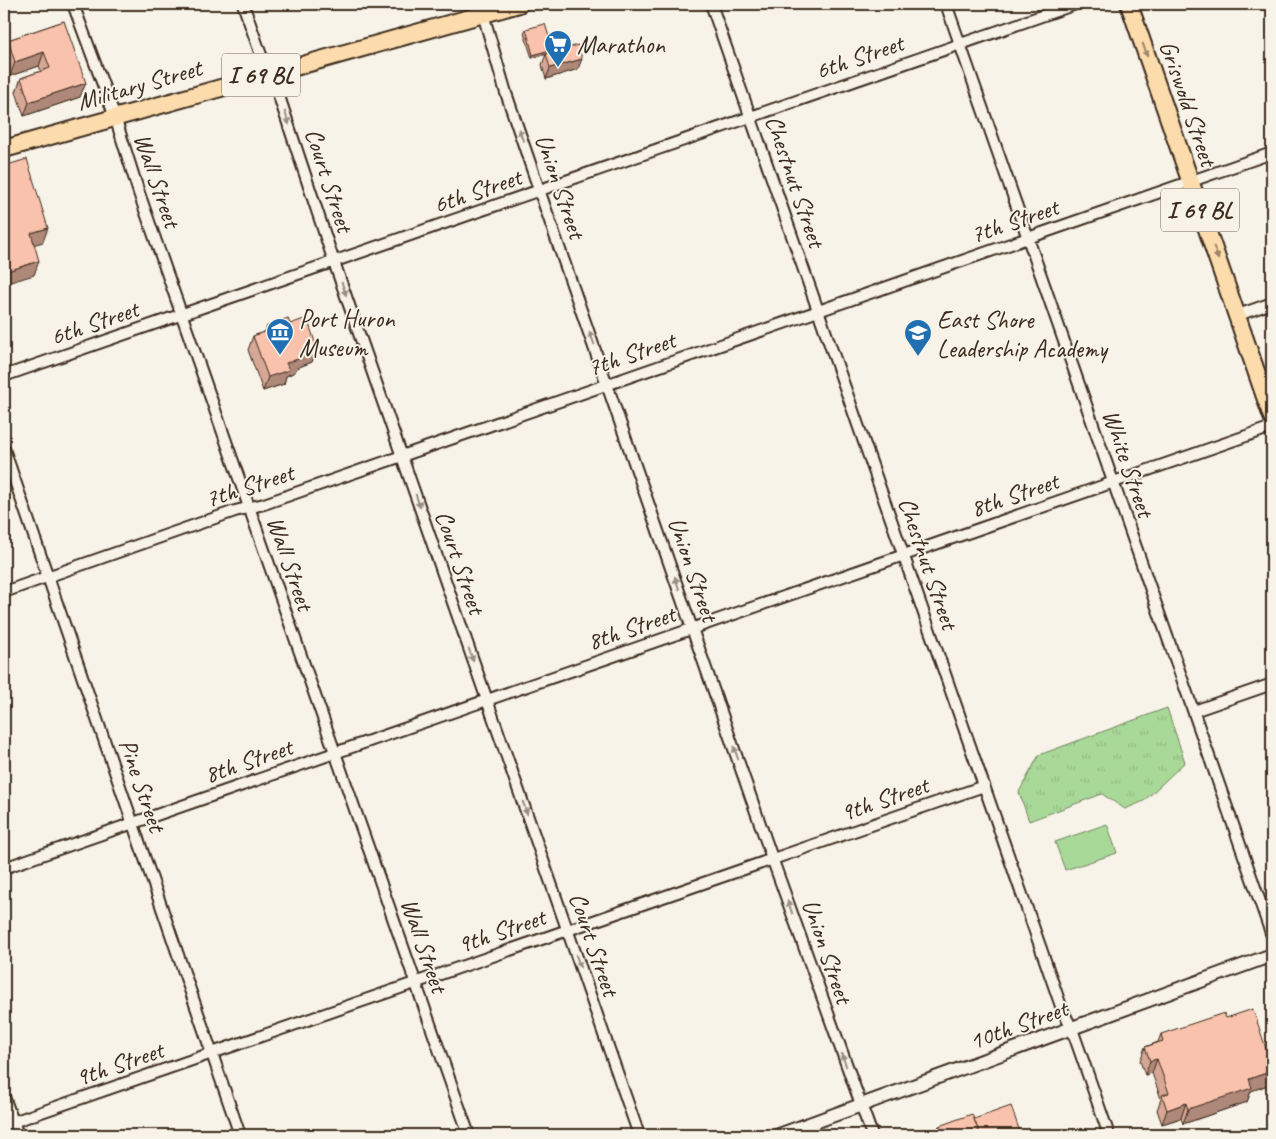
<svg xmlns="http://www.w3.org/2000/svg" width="1276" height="1139" viewBox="0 0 1276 1139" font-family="Caveat,sans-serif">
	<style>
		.grass { fill: #a9d999; stroke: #72825c }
		.park { fill: url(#park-tufts); stroke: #72825c }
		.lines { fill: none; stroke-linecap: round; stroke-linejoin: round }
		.minor-casing { stroke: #3b2a1e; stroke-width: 14 }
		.tertiary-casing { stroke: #3b2a1e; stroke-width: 16 }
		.primary-casing { stroke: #3b2a1e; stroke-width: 20 }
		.minor { stroke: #f7f3e8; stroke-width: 10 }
		.tertiary { stroke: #f7f3e8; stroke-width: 12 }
		.primary { stroke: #fcdcac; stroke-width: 16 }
		.wall { fill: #d6a794; stroke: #3b2a1e }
		.shaded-wall { fill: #ae8878; stroke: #3b2a1e }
		.building { fill: #f9c2ac; stroke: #3b2a1e }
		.oneway { fill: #9c8365 }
		.oneway2 { fill: #998e83 }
		.labels { text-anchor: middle; stroke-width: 4; stroke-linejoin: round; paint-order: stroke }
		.shield { fill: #f7f3e8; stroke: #73665b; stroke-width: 1 }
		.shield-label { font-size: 24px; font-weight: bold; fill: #3b2a1e }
		.poi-label { font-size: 25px; fill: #3b2a1e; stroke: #f7f3e8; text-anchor: start }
		.street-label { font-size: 25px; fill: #3b2a1e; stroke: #f7f3e8 }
	</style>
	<defs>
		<pattern id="park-tufts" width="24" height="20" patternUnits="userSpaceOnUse" patternTransform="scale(1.25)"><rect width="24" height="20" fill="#a9d999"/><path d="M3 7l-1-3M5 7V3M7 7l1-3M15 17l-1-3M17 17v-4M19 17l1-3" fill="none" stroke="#92ba83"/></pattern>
	</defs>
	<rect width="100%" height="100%" fill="#f7f3e8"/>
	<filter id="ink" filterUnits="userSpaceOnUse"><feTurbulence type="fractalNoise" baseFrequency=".02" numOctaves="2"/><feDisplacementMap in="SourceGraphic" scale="10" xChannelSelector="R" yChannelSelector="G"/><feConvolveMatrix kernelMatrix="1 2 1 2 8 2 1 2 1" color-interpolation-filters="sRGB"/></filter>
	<g filter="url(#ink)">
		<path class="grass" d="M1107,824L1117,853L1065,870L1055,842Z"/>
		<path class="park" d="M1167,708L1185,762L1144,801L1125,809L1102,794L1029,821L1019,792L1039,755Z"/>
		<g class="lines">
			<defs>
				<g id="minor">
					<path d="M73,4L115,117L139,193L469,1135"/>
					<path d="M243,4L261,55L271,72L334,262L639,1135"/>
					<path d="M711,4L1062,1009L1072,1029L1109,1135"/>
					<path d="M946,4L1272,936"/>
					<path d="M483,14L506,93L544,204L772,858L872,1135"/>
					<path d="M1238,315L1272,303"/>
					<path d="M4,376L1076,4"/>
					<path d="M4,449L240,1135"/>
					<path d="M4,592L235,511L264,504L1272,153"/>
					<path d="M1194,711L1272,684"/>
					<path d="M4,868L1272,427"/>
					<path d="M4,1097L18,1135"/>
					<path d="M4,1125L984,786"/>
				</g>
				<path id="tertiary" d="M779,1135L1272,955"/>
				<g id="primary">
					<path d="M1129,4L1272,417"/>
					<path d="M4,149L519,4"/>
				</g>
			</defs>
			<use href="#minor" class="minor-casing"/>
			<use href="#tertiary" class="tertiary-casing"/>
			<use href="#primary" class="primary-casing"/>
			<use href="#minor" class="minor"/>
			<use href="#tertiary" class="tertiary"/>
			<use href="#primary" class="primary"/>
		</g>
		<g class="wall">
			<path d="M64,21L80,97L24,116L16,92L21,78L41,71L39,66L10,76L4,58V51L8,40Z"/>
			<path d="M526,29L553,49L552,52L578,69L546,79L542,65L546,54L532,58L524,33Z"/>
			<path d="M290,324L317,348L312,362L299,367L293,373L286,376L284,384L263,391L248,350L253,336L265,332L267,326Z"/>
			<path d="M1161,1034L1268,1085L1251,1091L1247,1102L1183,1124L1181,1118L1162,1124L1157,1110L1161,1099L1152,1073L1145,1075L1140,1061L1145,1047L1158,1042Z"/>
			<path d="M974,1119L1021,1135H935L939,1126Z"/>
		</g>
		<g class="shaded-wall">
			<path d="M553,49L551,53L532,58L533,55Z"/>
			<path d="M44,52L39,66L10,76L15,62Z"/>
			<path d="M582,59L578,69L546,79L550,68Z"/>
			<path d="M86,83L80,97L24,116L29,102Z"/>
			<path d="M48,228L43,242L26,247L31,233Z"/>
			<path d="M39,261L34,275L4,284V272Z"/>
			<path d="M317,348L312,362L299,367L293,373L286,376L284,384L263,391L268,377L286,363L304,352Z"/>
			<path d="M1157,1059L1152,1073L1145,1075L1150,1061Z"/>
			<path d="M1272,1071V1075L1268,1085L1251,1091L1247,1102L1183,1124L1188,1109L1249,1079Z"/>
			<path d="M1186,1103L1181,1118L1162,1124L1167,1110Z"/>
		</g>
		<g class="building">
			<path d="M64,21L86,83L29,102L21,78L50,68L44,52L15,62L8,40Z"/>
			<path d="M545,24L553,49L533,55L526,29Z"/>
			<path d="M578,45L582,59L550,68L546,54Z"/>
			<path d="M27,159L48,228L31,233L39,261L4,272V166Z"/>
			<path d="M288,318L290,324L307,318L317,348L304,352L298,359L286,363L289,370L268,377L253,336L269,330L267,326Z"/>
			<path d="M1253,1009L1272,1067V1071L1249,1079L1252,1088L1188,1109L1186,1103L1167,1110L1162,1095L1169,1093L1157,1059L1150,1061L1145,1047L1163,1041L1161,1034L1224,1013L1226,1018Z"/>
			<path d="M1011,1106L1021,1135H980L974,1119Z"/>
			<path d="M972,1114L980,1135H942L939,1126Z"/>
		</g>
		<defs><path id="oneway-solid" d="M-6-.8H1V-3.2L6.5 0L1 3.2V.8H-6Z" transform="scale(1.25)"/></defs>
		<g class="oneway">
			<use href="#oneway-solid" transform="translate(1145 50) rotate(71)"/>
			<use href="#oneway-solid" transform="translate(1216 253) rotate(70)"/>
		</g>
		<g class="oneway2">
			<use href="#oneway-solid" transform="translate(287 118) rotate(71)"/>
			<use href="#oneway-solid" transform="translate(521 135) rotate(-110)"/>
			<use href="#oneway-solid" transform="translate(344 289) rotate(71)"/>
			<use href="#oneway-solid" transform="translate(592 338) rotate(-110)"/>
			<use href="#oneway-solid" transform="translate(418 501) rotate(71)"/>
			<use href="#oneway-solid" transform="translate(677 583) rotate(-109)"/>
			<use href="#oneway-solid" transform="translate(471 655) rotate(71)"/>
			<use href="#oneway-solid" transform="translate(736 753) rotate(-109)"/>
			<use href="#oneway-solid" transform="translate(525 808) rotate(71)"/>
			<use href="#oneway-solid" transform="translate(790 907) rotate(-109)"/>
			<use href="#oneway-solid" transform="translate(578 961) rotate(71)"/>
			<use href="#oneway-solid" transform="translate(844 1060) rotate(-109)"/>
		</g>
	</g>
	<defs>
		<symbol id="supermarket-pin" viewBox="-11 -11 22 30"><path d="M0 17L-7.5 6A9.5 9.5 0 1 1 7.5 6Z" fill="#1f6fb2" stroke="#f7f3e8"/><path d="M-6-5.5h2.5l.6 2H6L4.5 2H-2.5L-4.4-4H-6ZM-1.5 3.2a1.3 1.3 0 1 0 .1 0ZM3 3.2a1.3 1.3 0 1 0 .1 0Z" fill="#fff"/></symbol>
		<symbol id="museum-pin" viewBox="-11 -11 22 30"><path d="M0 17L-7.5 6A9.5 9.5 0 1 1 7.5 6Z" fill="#1f6fb2" stroke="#f7f3e8"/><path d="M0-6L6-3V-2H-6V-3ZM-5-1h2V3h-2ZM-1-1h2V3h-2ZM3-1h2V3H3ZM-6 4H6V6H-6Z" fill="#fff"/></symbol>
		<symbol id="school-pin" viewBox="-11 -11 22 30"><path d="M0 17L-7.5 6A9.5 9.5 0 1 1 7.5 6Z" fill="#1f6fb2" stroke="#f7f3e8"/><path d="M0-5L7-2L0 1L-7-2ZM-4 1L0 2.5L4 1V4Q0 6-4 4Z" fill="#fff"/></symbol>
	</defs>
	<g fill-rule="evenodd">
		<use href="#supermarket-pin" x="542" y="28" width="32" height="43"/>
		<use href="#museum-pin" x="264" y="316" width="32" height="43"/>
		<use href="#school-pin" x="902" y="317" width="32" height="43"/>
	</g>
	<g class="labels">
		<g class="shield">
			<rect x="222" y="53.5" width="78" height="43" rx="4"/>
			<rect x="1161" y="188.5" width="78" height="43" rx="4"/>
		</g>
		<g class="shield-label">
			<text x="261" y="83">I 69 BL</text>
			<text x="1200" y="218">I 69 BL</text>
		</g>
		<g class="poi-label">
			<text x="577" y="53">Marathon</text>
			<text x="299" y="327">Port Huron<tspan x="299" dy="29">Museum</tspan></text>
			<text x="937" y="328">East Shore<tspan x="937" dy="29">Leadership Academy</tspan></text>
		</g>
		<g class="street-label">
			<text transform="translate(859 56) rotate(-19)" y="9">6th Street</text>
			<text transform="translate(139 84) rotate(-16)" y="9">Military Street</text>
			<text transform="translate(1189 103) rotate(71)" y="9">Griswold Street</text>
			<text transform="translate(158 180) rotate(71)" y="9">Wall Street</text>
			<text transform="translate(330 180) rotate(72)" y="9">Court Street</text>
			<text transform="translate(796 181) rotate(71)" y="9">Chestnut Street</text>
			<text transform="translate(561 186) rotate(71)" y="9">Union Street</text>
			<text transform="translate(477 190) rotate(-19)" y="9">6th Street</text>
			<text transform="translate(1014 220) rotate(-19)" y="9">7th Street</text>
			<text transform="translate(94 322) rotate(-19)" y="9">6th Street</text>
			<text transform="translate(631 353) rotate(-19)" y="9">7th Street</text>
			<text transform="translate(1129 463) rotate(71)" y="9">White Street</text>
			<text transform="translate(249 485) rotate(-18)" y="9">7th Street</text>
			<text transform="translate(1014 494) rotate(-19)" y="9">8th Street</text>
			<text transform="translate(461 562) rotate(71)" y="9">Court Street</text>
			<text transform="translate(291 563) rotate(71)" y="9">Wall Street</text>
			<text transform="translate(929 563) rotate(71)" y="9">Chestnut Street</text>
			<text transform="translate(694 569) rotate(71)" y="9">Union Street</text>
			<text transform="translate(631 627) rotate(-19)" y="9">8th Street</text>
			<text transform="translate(248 760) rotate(-19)" y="9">8th Street</text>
			<text transform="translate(143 785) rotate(71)" y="9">Pine Street</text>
			<text transform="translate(884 798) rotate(-19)" y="9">9th Street</text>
			<text transform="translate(501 930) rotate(-19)" y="9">9th Street</text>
			<text transform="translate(595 944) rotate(71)" y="9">Court Street</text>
			<text transform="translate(425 945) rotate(71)" y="9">Wall Street</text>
			<text transform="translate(828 951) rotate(71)" y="9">Union Street</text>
			<text transform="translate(1018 1024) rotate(-20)" y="9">10th Street</text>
			<text transform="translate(119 1063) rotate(-19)" y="9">9th Street</text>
		</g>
	</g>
	<rect width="1276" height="1139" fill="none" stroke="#f7f3e8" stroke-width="20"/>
	<rect x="10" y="10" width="1256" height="1119" fill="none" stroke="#3b2a1e" stroke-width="2" filter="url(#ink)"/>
</svg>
